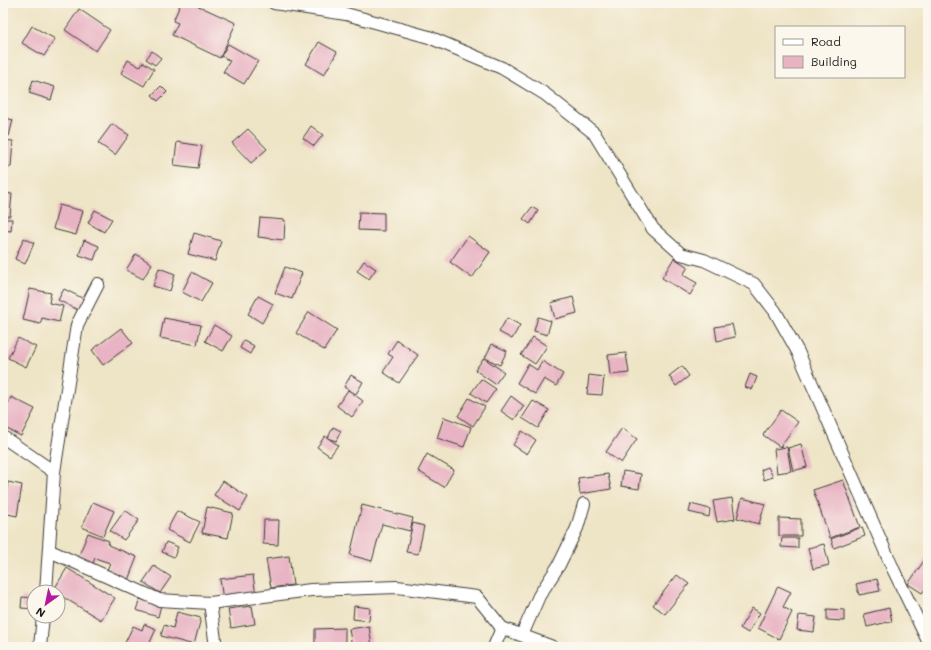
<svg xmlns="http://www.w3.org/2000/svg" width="931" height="650" viewBox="0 0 931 650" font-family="Mali,sans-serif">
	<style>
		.building { fill: #e8b3c3 }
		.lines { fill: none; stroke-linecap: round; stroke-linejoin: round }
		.street-casing { stroke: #3c3a36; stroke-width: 14 }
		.street { stroke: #fff; stroke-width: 12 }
	</style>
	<rect width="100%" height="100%" fill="#fbf7ec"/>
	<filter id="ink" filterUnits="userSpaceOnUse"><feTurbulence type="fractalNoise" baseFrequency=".025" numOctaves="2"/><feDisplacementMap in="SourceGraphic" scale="8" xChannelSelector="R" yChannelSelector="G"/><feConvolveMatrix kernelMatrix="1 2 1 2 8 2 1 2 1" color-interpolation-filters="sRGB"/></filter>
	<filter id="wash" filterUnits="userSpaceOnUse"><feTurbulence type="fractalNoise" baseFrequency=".012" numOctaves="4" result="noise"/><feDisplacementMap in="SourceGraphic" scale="16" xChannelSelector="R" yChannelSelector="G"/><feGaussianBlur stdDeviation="0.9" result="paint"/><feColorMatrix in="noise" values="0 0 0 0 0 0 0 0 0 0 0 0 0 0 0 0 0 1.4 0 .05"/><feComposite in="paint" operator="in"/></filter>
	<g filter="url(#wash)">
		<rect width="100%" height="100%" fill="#eee4c6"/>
		<g id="blocks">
			<g class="building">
				<path d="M181,3H192L236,23L220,58L172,35L178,23L173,21Z"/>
				<path d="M79,9L110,30L96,51L65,30Z"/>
				<path d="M32,26L55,39L44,56L22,43Z"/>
				<path d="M319,42L337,52L324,75L306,64Z"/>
				<path d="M228,44L258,61L244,84L223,72L230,61L221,56Z"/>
				<path d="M152,51L161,58L155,65L146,59Z"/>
				<path d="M128,60L140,67L143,62L154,69L144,86L121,73Z"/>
				<path d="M33,80L55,87L51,100L29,93Z"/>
				<path d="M161,86L167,92L158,101L152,95Z"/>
				<path d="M3,117L13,120L9,136L3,135Z"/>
				<path d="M112,124L129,135L115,155L98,143Z"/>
				<path d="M311,126L323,135L314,146L303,138Z"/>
				<path d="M248,129L267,149L251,163L232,143Z"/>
				<path d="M3,140L13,141L11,167H3Z"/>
				<path d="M177,142L202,146L198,168L174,165Z"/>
				<path d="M3,193L12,194L10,216H3Z"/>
				<path d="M59,205L83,211L76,235L53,229Z"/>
				<path d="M532,207L538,211L530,224L523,219Z"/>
				<path d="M95,210L112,219L104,232L88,223Z"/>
				<path d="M359,212L384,213V231L358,230Z"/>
				<path d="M260,218L285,220L284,240L258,237Z"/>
				<path d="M3,219H12L11,231L3,230Z"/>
				<path d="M194,233L221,241L215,261L188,254Z"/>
				<path d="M468,236L490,252L472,278L450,262Z"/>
				<path d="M24,238L34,243L25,264L15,259Z"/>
				<path d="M84,240L99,246L94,260L79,255Z"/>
				<path d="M136,254L152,264L143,279L126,270Z"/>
				<path d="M674,258L688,267L683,275L697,283L690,295L662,278Z"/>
				<path d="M364,261L376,269L369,279L357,271Z"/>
				<path d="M285,267L302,273L292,299L275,293Z"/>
				<path d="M159,268L175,274L170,291L153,286Z"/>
				<path d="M192,272L212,283L201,302L182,292Z"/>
				<path d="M30,289L51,293L49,303L63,306L59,322L42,318L40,324L23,320Z"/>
				<path d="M64,289L84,299L78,310L58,300Z"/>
				<path d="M258,296L273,304L262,323L248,314Z"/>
				<path d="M573,297L577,313L555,319L551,303Z"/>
				<path d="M309,312L337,330L324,350L296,333Z"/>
				<path d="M538,317L551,321L547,335L534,331Z"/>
				<path d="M164,318L201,325L197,345L160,338Z"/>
				<path d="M507,318L520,325L512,339L499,332Z"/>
				<path d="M732,324L735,337L717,341L715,327Z"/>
				<path d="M214,325L232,336L223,351L205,341Z"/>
				<path d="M121,328L133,343L103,365L92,350Z"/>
				<path d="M533,337L547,346L535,364L521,355Z"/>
				<path d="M18,338L36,347L26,367L8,358Z"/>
				<path d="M244,340L254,346L250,354L240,348Z"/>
				<path d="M397,340L418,355L399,383L383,372L393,357L388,354Z"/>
				<path d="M492,344L507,351L500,365L485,358Z"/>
				<path d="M626,353L629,373L610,375L608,355Z"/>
				<path d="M484,358L504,372L495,384L475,370Z"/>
				<path d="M542,361L563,374L556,386L544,379L535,394L517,383L528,364L537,370Z"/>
				<path d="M682,366L689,376L676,386L669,376Z"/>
				<path d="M750,374L757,377L752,390L745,387Z"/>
				<path d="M351,375L363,382L356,394L344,387Z"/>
				<path d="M589,375L604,377L602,395L587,394Z"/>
				<path d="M481,379L496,389L486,403L471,393Z"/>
				<path d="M348,390L363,401L352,417L337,406Z"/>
				<path d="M511,396L524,406L514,420L501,411Z"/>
				<path d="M11,397L35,409L21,436L3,427V414Z"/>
				<path d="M469,398L485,407L473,426L458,416Z"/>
				<path d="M533,401L549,410L538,428L522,418Z"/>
				<path d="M781,410L798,422L780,447L763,435Z"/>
				<path d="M444,417L471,427L464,447L437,438Z"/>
				<path d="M333,427L341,431L336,441L328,438Z"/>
				<path d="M622,428L637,439L621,463L606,452Z"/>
				<path d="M522,431L536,440L527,454L513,445Z"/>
				<path d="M325,436L338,445L330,456L317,447Z"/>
				<path d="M801,444L807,467L793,471L788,448Z"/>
				<path d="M787,447L791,471L777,473L774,449Z"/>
				<path d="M427,454L454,470L444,487L418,471Z"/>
				<path d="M768,467L773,477L764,480L761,470Z"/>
				<path d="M623,471L641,474L639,489L621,486Z"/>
				<path d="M608,474L611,489L580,494L578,478Z"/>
				<path d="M843,480L860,527L830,538L813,490Z"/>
				<path d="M223,481L248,497L240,511L214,495Z"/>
				<path d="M8,482L22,485L17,516L3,513Z"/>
				<path d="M732,498L735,519L717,522L713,501Z"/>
				<path d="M742,498L765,504L759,524L737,518Z"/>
				<path d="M93,502L114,511L103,536L82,527Z"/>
				<path d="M691,504L710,509L709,517L689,512Z"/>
				<path d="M362,505L413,518L410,531L382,524L372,561L350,555Z"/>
				<path d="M207,507L233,513L228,538L202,533Z"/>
				<path d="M125,510L139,520L124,540L110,531Z"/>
				<path d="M177,511L200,522L190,542L167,530Z"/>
				<path d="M779,518L801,519V536H779Z"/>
				<path d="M264,520H279L278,545L263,544Z"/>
				<path d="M413,523L424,526L418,554L406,552Z"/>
				<path d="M862,527L865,536L834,548L831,539Z"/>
				<path d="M88,533L109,541L108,545L137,557L128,580L106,572L110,563L95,558L92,566L77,560Z"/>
				<path d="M782,538H798V548L781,547Z"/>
				<path d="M166,542L178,547L174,557L162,552Z"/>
				<path d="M824,544L829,565L813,569L808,548Z"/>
				<path d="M928,555V586L922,593L908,584Z"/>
				<path d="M289,556L293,585L271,588L266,559Z"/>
				<path d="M154,566L171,577L160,593L143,582Z"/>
				<path d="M67,568L115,598L101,620L53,591Z"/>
				<path d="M253,575L256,596L223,600L220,579Z"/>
				<path d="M677,575L689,584L665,614L653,605Z"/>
				<path d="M877,579L880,591L859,595L856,584Z"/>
				<path d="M778,586L791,592L783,607L792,612L779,639L758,628Z"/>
				<path d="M22,597L34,598V609L21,608Z"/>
				<path d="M140,599L161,605L158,617L136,610Z"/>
				<path d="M252,606L255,624L231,628L228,609Z"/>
				<path d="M354,606L370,608L369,621L353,619Z"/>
				<path d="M752,608L760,613L748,633L740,628Z"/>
				<path d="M889,608L892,621L867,627L864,614Z"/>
				<path d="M827,609L844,610V621L827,620Z"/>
				<path d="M177,612L201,618L194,645L161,636L164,625L173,628Z"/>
				<path d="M799,615L816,617L814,632L797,630Z"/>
				<path d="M144,624L156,629L148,647H129L124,645L133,626L142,630Z"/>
				<path d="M369,626L372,647H352L349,629Z"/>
				<path d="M345,628V647H315V629Z"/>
			</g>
		</g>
	</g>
	<g filter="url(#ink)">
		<use href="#blocks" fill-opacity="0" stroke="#3c3a36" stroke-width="1"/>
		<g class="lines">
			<defs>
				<g id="street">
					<path d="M274,3L346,14L429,37L502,68L545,94L594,133L653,229L681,254L704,260L754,284L775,311L798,352L894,571L928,641"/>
					<path d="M3,437L54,472"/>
					<path d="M50,551L159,600L210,603L311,590L397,587L477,597L502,628L553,647"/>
					<path d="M46,592L54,472L77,325L98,284"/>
					<path d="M210,603L216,647"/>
					<path d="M522,635L539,596L559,565L577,528L584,504"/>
					<path d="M40,647L43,616"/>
					<path d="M494,647L502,628"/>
				</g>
			</defs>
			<use href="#street" class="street-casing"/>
			<use href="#street" class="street"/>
		</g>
	</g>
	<rect width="931" height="650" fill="none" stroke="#fbf7ec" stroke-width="16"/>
	<rect x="775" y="26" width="130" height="52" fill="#fbf7ec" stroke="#a29f99"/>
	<rect x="783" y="39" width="20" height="6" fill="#ffffff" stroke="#a29f99"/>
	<text x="811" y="46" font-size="12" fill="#1c1c1c">Road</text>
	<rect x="783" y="56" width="20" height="12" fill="#e8b3c3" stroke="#a29f99"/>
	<text x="811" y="66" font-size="12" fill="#1c1c1c">Building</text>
	<g transform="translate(46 604) rotate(213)"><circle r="19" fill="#fbf7ec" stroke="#a29f99"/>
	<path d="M0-3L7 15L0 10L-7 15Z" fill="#b5179e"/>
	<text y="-6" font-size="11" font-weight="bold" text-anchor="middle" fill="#1c1c1c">N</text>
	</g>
</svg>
